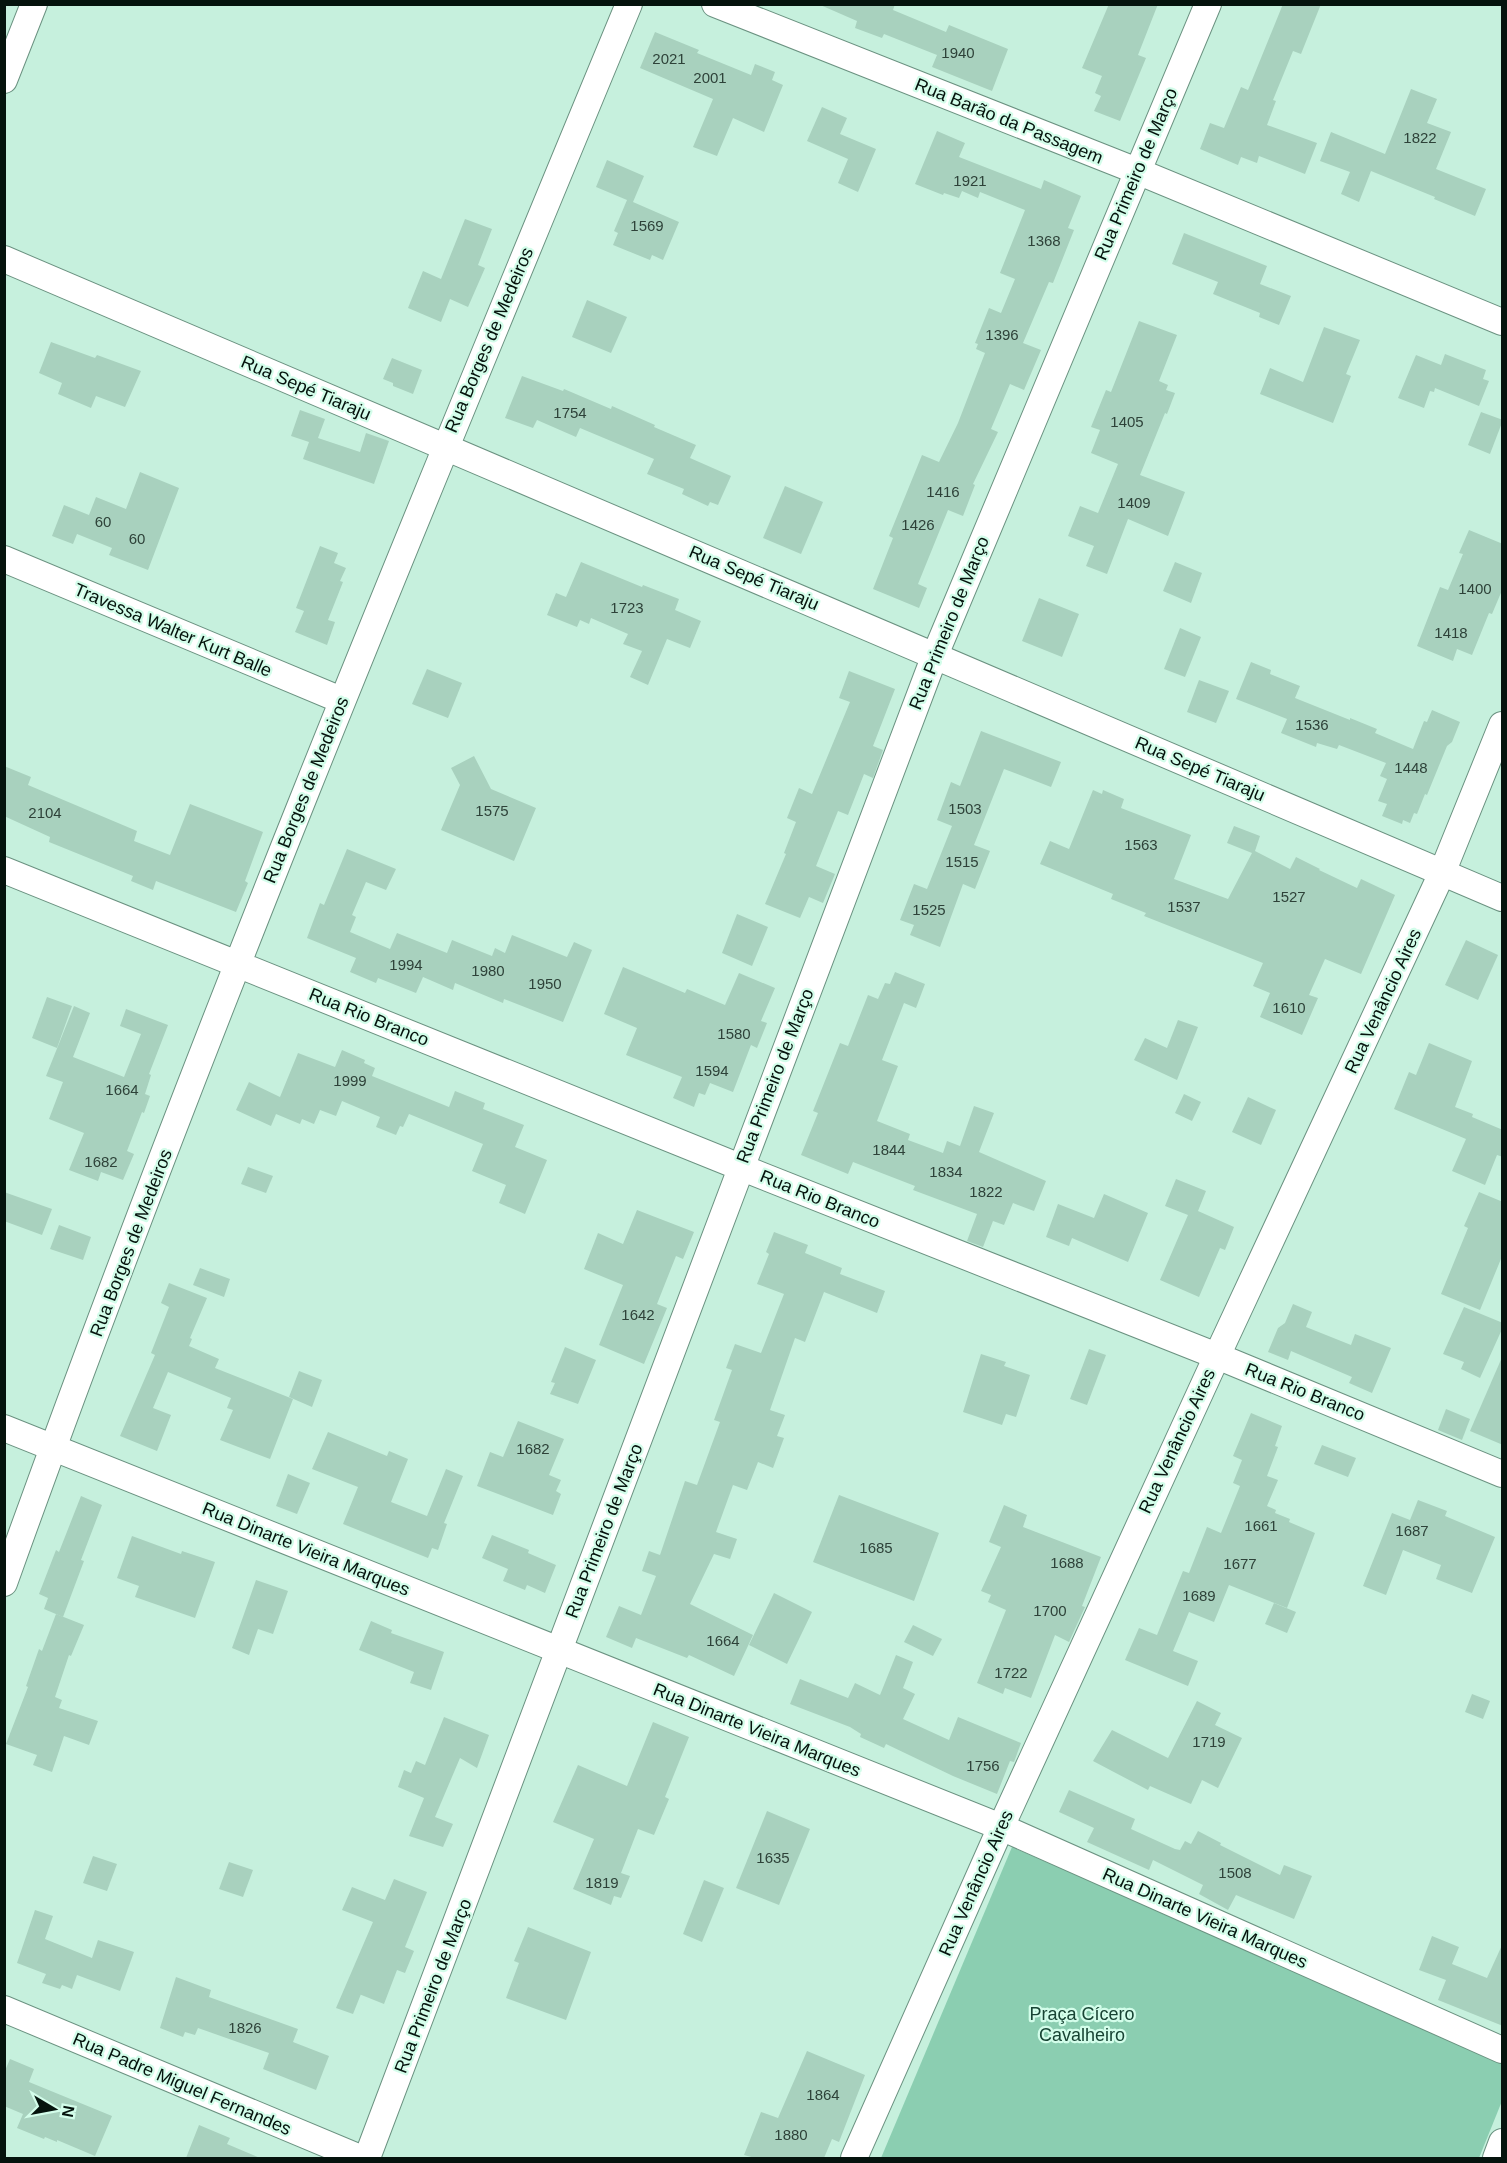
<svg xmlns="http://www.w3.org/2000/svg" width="1507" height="2163" viewBox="0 0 1507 2163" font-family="Helvetica,sans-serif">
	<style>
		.green { fill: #8bceb1 }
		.building { fill: #a8d1be }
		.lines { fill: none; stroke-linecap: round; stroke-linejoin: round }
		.minor-casing { stroke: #6b9281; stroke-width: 28 }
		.minor { stroke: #fff; stroke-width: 26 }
		.labels { text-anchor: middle; stroke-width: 4.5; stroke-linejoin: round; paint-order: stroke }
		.number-label { font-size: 15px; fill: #2e4239 }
		.street-label { font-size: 18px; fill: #05130d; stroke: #d3fdea }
		.park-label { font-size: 18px; fill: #174333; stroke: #d3fdea }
	</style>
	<rect width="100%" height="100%" fill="#c6f0dd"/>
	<path class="green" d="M1012,1847L1502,2061V2101L1479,2158H881Z"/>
	<g class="building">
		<path d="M818,4H895L893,10L946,32L949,25L1008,49L992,91L932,67L937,55L884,34L882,38L855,28L857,21Z"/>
		<path d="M1109,4H1158L1138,55L1146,58L1120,121L1094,111L1101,96L1095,93L1102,76L1082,68Z"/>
		<path d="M1283,4H1321L1301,54L1293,51L1273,100L1276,101L1267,125L1317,143L1305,174L1259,156L1257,163L1241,157L1238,165L1200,149L1210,123L1224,128L1241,87L1248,90Z"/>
		<path d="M655,32L699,50L697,53L751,75L755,64L775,72L772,80L783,85L764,132L733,118L717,156L693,147L713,99L640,68Z"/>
		<path d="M1411,89L1437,99L1427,123L1451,132L1436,169L1486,189L1475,216L1434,199L1435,197L1371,171L1359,202L1341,194L1350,172L1320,161L1331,132L1385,154Z"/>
		<path d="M822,107L847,118L840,134L876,149L858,192L838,183L848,159L807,141Z"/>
		<path d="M937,131L965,143L959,157L1041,189L1044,180L1081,196L1068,228L1074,230L1053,283L1049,282L1023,343L1041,350L1024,390L1010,384L991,429L998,432L973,484L975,485L963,516L948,510L918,584L927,588L919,608L873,589L893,538L889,536L922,455L939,462L958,423L985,353L976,349L978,344L975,343L989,308L1001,313L1015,279L1000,273L1025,210L980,192L978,198L962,191L959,198L944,193L943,195L915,184Z"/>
		<path d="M607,160L644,176L633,202L679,222L663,260L652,255L650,260L613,245L618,233L614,231L627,200L596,187Z"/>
		<path d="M465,219L492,229L478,265L485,268L468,307L450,299L441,322L408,308L423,271L441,279Z"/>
		<path d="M1184,233L1267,266L1260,284L1291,296L1279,325L1259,317L1260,313L1213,294L1218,282L1172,264Z"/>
		<path d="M587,300L627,317L611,353L572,337Z"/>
		<path d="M1139,321L1177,335L1159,381L1168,385L1166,390L1175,393L1167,414L1165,413L1140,475L1185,492L1168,536L1128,519L1107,574L1086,566L1094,546L1068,536L1080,506L1098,513L1118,464L1091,453L1100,430L1091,427L1106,390L1111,392Z"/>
		<path d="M1324,327L1360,340L1346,374L1351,376L1333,423L1260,394L1270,368L1303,382Z"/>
		<path d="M51,342L95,358L97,355L141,371L125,407L96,396L91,408L58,394L62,383L39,373Z"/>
		<path d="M1445,354L1486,370L1483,379L1489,381L1479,406L1435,388L1434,392L1430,391L1424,408L1398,398L1416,355L1441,365Z"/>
		<path d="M392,358L422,370L413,394L393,386V383L383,379Z"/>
		<path d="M522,376L563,391L564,389L611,409L612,406L655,425L654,427L696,445L690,458L731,476L718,505L710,502L708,506L682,494L684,489L647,474L654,459L580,428L576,437L537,420L533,428L505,418Z"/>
		<path d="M300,410L325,419L318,438L360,452L366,433L389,441L374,484L303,459L309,442L291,436Z"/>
		<path d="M1481,412L1503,420L1490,454L1468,445Z"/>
		<path d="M140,472L179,488L148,570L109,555L112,548L77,534L73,544L52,536L64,505L89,515L96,497L126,509Z"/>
		<path d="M785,486L823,502L801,554L763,538Z"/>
		<path d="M1469,530L1503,544V588L1492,614L1489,613L1472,655L1457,649L1453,661L1417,646L1440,587L1448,590L1463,554L1459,553Z"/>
		<path d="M320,546L338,553L334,563L346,568L340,581L343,582L328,620L335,622L327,645L295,632L304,611L296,608Z"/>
		<path d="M581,562L642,587L643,585L679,599L675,610L701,621L690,648L667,639L648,685L630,677L642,651L623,644L628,634L591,618L589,624L580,620L577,627L547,615L556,593L566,597Z"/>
		<path d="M1175,562L1202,573L1191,603L1163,591Z"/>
		<path d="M1039,598L1079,614L1062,657L1022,641Z"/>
		<path d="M1180,628L1201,637L1185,677L1164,669Z"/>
		<path d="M1251,662L1271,670L1270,674L1300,686L1295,698L1350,720V718L1377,729L1375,733L1413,749L1424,721L1427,722L1432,710L1460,722L1452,742L1447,746L1427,795L1425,794L1417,814L1414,813L1410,823L1403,820L1402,824L1382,816L1387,804L1378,801L1387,779L1380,776L1386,763L1339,745L1337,749L1317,743L1316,747L1281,733L1287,719L1236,699Z"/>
		<path d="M427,669L462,683L448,718L412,704Z"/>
		<path d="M849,671L895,689L873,746L883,750L873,778L864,774L848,815L838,811L816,866L835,874L823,903L809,897L800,918L765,904L786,854L784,853L796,822L787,818L799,788L812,794L850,702L839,698Z"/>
		<path d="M1199,680L1229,691L1216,723L1187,712Z"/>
		<path d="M981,731L1061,762L1051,787L1004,769L974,845L990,851L975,889L963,884L940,947L910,935L914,925L900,920L914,884L927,889L952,826L937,820L951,782L960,786Z"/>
		<path d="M474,756L491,789L536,808L514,861L441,830L460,785L451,768Z"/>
		<path d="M4,766L31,777L28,785L137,831L134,841L170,855L190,804L263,832L245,881L248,883L236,912L156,881L153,890L131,881L133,876L49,842L50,837L4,816Z"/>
		<path d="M1093,790L1102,794L1103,790L1124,799L1121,808L1191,835L1174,879L1228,899L1252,853L1227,843L1234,826L1260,836L1255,851L1290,869L1296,857L1320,869L1319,870L1357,888L1361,879L1395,895L1361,974L1325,959L1309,995L1318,998L1302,1035L1260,1017L1270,993L1253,986L1263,963L1144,916L1146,913L1111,899L1113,894L1040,864L1050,841L1069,849Z"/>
		<path d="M347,849L396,869L386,890L366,882L352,915L356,917L350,932L390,949L397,933L447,953L452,940L492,956L495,948L505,953L512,935L567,957L574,942L592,950L563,1022L504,999L503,1003L455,983L453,990L423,977L416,993L378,978L376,983L350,972L356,958L307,938L320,903L324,905Z"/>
		<path d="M737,914L768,927L752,966L722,953Z"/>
		<path d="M1466,940L1498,955L1478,1000L1445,985Z"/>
		<path d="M623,967L685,993L687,989L725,1005L739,973L775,988L761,1021L767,1023L757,1048L751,1045L733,1092L710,1083L705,1095L699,1093L694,1107L673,1098L682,1077L626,1055L637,1028L604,1014Z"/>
		<path d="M895,972L925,984L916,1008L904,1003L882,1060L898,1066L877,1121L910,1134L908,1140L943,1153L947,1141L960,1146L974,1106L994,1113L979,1152L1046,1181L1034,1211L1013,1203L1004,1225L993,1221L983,1247L967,1241L977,1214L913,1190L915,1186L853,1162L848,1174L801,1155L818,1113L813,1111L840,1043L848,1046L868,995L878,999L885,983L890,984Z"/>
		<path d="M47,997L72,1006L57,1048L32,1038Z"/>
		<path d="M74,1006L90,1013L73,1057L124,1077L141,1034L120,1026L126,1009L168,1025L149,1074L151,1075L145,1094L150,1096L144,1113L142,1112L127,1151L134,1154L123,1180L101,1172L98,1181L69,1170L84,1133L49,1119L63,1082L46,1076Z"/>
		<path d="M1178,1020L1198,1027L1177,1080L1134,1060L1145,1038L1167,1048Z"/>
		<path d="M1429,1043L1472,1061L1455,1107L1473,1114L1472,1117L1503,1130V1157L1497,1155L1485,1185L1452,1171L1466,1139L1394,1109L1409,1072L1416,1075Z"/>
		<path d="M342,1050L365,1060L364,1063L375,1068L372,1076L449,1107L455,1091L485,1103L483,1109L524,1125L515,1147L547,1160L525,1214L499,1203L506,1185L472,1171L483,1144L409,1114L403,1127L400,1126L396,1135L376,1127L380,1117L342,1101L336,1116L320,1110L314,1124L302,1119L300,1124L276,1114L271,1126L236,1110L249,1082L280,1097L298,1053L335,1067Z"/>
		<path d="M1184,1094L1201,1102L1192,1121L1175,1113Z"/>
		<path d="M1248,1097L1276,1110L1261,1145L1232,1132Z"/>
		<path d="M248,1167L273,1176L266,1193L241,1184Z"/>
		<path d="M1176,1179L1206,1191L1198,1211L1234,1227L1225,1250L1220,1248L1199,1297L1160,1280L1188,1215L1165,1206Z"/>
		<path d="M4,1192L52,1209L42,1235L4,1221Z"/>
		<path d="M1479,1192L1503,1202V1254L1480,1310L1441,1294L1468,1228L1464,1226Z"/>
		<path d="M1104,1194L1148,1213L1128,1262L1072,1238L1069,1246L1046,1237L1058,1204L1094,1218Z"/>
		<path d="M637,1210L694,1232L683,1259L676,1256L657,1304L667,1308L644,1364L599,1345L623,1285L584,1269L598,1233L623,1244Z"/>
		<path d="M59,1225L91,1237L83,1260L50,1249Z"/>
		<path d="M774,1232L808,1245L805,1253L842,1268L840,1274L885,1291L877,1313L824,1292L805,1342L795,1338L770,1410L785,1415L777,1436L784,1438L773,1468L758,1462L747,1490L733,1485L716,1532L737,1539L730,1559L714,1554L690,1604L753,1635L734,1676L689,1655L687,1658L636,1638L632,1648L606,1637L619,1606L641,1615L656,1576L642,1571L649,1551L660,1555L685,1481L697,1485L720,1422L714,1420L732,1370L726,1368L735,1344L761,1353L784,1294L757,1284L769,1254L766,1252Z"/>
		<path d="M200,1268L230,1279L224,1297L193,1285Z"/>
		<path d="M169,1283L207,1298L190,1338L192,1339L189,1346L219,1359L215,1368L293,1399L270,1459L220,1440L233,1410L227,1408L231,1398L168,1372L153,1408L171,1415L157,1451L120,1436L155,1355L151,1353L169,1307L161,1303Z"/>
		<path d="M1293,1304L1312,1312L1306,1327L1351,1345L1355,1334L1391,1348L1372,1393L1349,1383L1352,1377L1291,1351L1288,1360L1268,1352L1278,1328L1285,1323Z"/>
		<path d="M1464,1307L1503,1323V1327L1480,1378L1461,1369L1464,1362L1443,1354Z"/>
		<path d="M565,1347L596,1360L578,1404L550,1394L555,1383L551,1382Z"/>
		<path d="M1089,1349L1106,1355L1087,1405L1070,1399Z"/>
		<path d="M981,1354L1006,1362L1004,1366L1030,1375L1016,1417L1006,1414L1002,1425L963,1412Z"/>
		<path d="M1503,1355V1445L1470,1431Z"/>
		<path d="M299,1371L322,1380L312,1407L289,1397Z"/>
		<path d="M1446,1409L1470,1419L1462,1440L1438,1430Z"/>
		<path d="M1251,1413L1282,1426L1275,1446L1278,1447L1267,1476L1278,1480L1267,1506L1276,1510L1275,1513L1290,1519L1289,1522L1315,1533L1287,1608L1229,1585L1214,1622L1189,1612L1173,1651L1198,1661L1188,1686L1125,1660L1139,1628L1157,1635L1183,1571L1189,1573L1207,1527L1221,1533L1240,1486L1233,1483L1242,1460L1233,1456Z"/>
		<path d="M518,1421L564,1439L549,1475L561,1480L556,1491L561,1494L553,1515L477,1486L490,1452L503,1457Z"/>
		<path d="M328,1432L387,1456L389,1451L408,1459L391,1502L427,1516L446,1469L463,1476L444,1523L447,1524L438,1550L432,1548L428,1558L343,1524L358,1487L312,1469Z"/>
		<path d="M1322,1445L1356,1458L1348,1477L1314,1464Z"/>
		<path d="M288,1474L310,1483L297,1514L276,1506Z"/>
		<path d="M839,1495L939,1533L914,1601L813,1562Z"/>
		<path d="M81,1496L102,1505L81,1560L84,1561L63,1617L44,1609L48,1598L39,1594L56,1550L59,1552Z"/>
		<path d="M1418,1500L1447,1511L1445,1516L1495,1537L1472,1593L1436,1579L1441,1565L1403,1550L1386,1595L1363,1586L1392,1513L1410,1520Z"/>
		<path d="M1004,1505L1027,1515L1023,1527L1101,1557L1082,1606L1085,1607L1069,1642L1055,1635L1031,1698L1005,1688L1003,1694L977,1683L1006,1610L988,1602L991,1595L981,1591L1001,1547L989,1542Z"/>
		<path d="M492,1535L529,1550L528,1553L556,1565L545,1593L527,1585L525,1590L503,1581L508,1569L482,1558Z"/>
		<path d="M132,1536L181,1554L182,1551L215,1562L195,1618L135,1597L139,1586L117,1578Z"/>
		<path d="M256,1580L288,1591L273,1634L258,1629L249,1655L232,1648Z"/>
		<path d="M774,1593L812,1612L787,1664L749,1645Z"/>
		<path d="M1274,1603L1296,1612L1287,1633L1265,1624Z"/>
		<path d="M56,1614L84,1625L71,1656L69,1655L55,1697L62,1700L59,1708L98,1721L89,1745L64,1736L52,1772L33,1765L37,1755L6,1744L28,1687L26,1686L39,1649L42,1651Z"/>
		<path d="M371,1621L392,1630L391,1633L444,1652L431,1690L410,1683L414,1672L359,1650Z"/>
		<path d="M913,1625L942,1639L933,1656L904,1642Z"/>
		<path d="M896,1655L913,1662L903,1688L915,1694L903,1719L949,1740L958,1717L1021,1743L1014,1762L1010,1761L997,1794L953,1776L886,1744L884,1748L860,1737L861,1734L850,1727L790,1704L800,1679L848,1698L855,1683L880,1695Z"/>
		<path d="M1472,1694L1490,1701L1483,1719L1465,1712Z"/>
		<path d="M1197,1701L1221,1713L1215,1725L1242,1738L1218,1788L1202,1780L1191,1804L1150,1786L1148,1790L1093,1761L1112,1730L1168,1758Z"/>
		<path d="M444,1717L489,1735L477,1768L460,1758L435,1817L453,1824L443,1847L409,1836L424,1798L398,1787L404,1770L411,1773L416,1761L425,1765Z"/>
		<path d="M653,1722L689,1737L665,1797L669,1799L654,1835L638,1829L621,1873L630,1876L621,1898L614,1896L611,1905L573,1889L594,1839L553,1822L578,1765L627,1786Z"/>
		<path d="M1069,1790L1135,1819L1131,1829L1175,1849L1180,1850L1185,1841L1191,1844L1198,1831L1221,1843L1220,1845L1280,1875L1284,1865L1312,1876L1294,1919L1236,1895L1228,1910L1199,1894L1203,1885L1153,1860L1149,1870L1087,1842L1094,1828L1059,1812Z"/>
		<path d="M767,1811L810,1829L779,1905L736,1888Z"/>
		<path d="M93,1856L117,1864L107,1891L83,1883Z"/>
		<path d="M229,1862L253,1870L243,1897L219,1889Z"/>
		<path d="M394,1879L427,1892L405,1947L414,1951L405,1973L397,1970L384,2004L354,1992L361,1994L353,2014L336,2008L373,1922L342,1910L352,1887L385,1900Z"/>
		<path d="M704,1880L724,1888L702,1942L683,1934Z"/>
		<path d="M35,1910L53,1916L45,1939L92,1958L98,1940L134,1952L120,1991L77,1975L72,1989L62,1985L60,1989L42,1983L46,1974L17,1963Z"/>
		<path d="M528,1927L591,1952L566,2020L506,1998L519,1963L514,1961Z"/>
		<path d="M1432,1936L1459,1947L1452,1964L1487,1978L1503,1943V2026L1438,2000L1446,1980L1419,1970Z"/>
		<path d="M176,1977L211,1990L209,1997L298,2029L293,2042L329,2056L316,2090L263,2069L269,2053L198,2028L195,2035L185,2032L183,2037L160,2028Z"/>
		<path d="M807,2051L865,2075L839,2142L832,2139L824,2158H755L744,2155L761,2112L778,2118Z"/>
		<path d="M10,2059L34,2069L29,2082L112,2116L95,2156L57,2140V2142L45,2137L44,2139L17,2128L23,2114L4,2106V2073Z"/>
		<path d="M199,2125L230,2138L227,2144L260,2158H186Z"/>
	</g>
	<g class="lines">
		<defs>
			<g id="minor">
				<path d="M715,4L1137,171L1502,322"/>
				<path d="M4,80L34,4"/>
				<path d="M4,259L1502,898"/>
				<path d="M4,559L341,700"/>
				<path d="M4,870L740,1167L1217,1356L1502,1474"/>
				<path d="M4,1428L1001,1827L1502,2050"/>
				<path d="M4,1583C195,1050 412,527 629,4"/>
				<path d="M4,2009L360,2158"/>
				<path d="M367,2158L935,655L1208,4"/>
				<path d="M854,2158L1001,1827L1217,1356L1442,873L1502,725"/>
				<path d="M1496,2158L1502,2142"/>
			</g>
		</defs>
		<use href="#minor" class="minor-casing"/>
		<use href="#minor" class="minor"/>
	</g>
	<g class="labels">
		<g class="number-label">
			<text x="958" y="58">1940</text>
			<text x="669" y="64">2021</text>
			<text x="710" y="83">2001</text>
			<text x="1420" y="143">1822</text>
			<text x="970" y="186">1921</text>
			<text x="647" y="231">1569</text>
			<text x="1044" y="246">1368</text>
			<text x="1002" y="340">1396</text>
			<text x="570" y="418">1754</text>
			<text x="1127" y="427">1405</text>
			<text x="943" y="497">1416</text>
			<text x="1134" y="508">1409</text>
			<text x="103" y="527">60</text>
			<text x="918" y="530">1426</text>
			<text x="137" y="544">60</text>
			<text x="1475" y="594">1400</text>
			<text x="627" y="613">1723</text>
			<text x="1451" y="638">1418</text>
			<text x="1312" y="730">1536</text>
			<text x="1411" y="773">1448</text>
			<text x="965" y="814">1503</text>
			<text x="492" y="816">1575</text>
			<text x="45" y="818">2104</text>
			<text x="1141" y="850">1563</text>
			<text x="962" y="867">1515</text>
			<text x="1289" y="902">1527</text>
			<text x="1184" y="912">1537</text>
			<text x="929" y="915">1525</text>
			<text x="406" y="970">1994</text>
			<text x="488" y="976">1980</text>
			<text x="545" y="989">1950</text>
			<text x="1289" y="1013">1610</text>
			<text x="734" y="1039">1580</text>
			<text x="712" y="1076">1594</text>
			<text x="350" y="1086">1999</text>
			<text x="122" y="1095">1664</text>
			<text x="889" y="1155">1844</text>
			<text x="101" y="1167">1682</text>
			<text x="946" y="1177">1834</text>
			<text x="986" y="1197">1822</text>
			<text x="638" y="1320">1642</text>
			<text x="533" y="1454">1682</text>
			<text x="1261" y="1531">1661</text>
			<text x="1412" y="1536">1687</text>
			<text x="876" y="1553">1685</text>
			<text x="1067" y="1568">1688</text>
			<text x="1240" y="1569">1677</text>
			<text x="1199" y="1601">1689</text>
			<text x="1050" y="1616">1700</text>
			<text x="723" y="1646">1664</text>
			<text x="1011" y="1678">1722</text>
			<text x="1209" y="1747">1719</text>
			<text x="983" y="1771">1756</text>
			<text x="773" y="1863">1635</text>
			<text x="1235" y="1878">1508</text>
			<text x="602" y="1888">1819</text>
			<text x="245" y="2033">1826</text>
			<text x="823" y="2100">1864</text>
			<text x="791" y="2140">1880</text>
		</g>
		<g class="street-label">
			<text transform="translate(1009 121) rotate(22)" y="6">Rua Barão da Passagem</text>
			<text transform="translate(1136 174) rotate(-67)" y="6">Rua Primeiro de Março</text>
			<text transform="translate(489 340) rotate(-67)" y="6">Rua Borges de Medeiros</text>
			<text transform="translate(306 388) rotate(23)" y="6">Rua Sepé Tiaraju</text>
			<text transform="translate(754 578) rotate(23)" y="6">Rua Sepé Tiaraju</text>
			<text transform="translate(949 623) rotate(-68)" y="6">Rua Primeiro de Março</text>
			<text transform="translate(173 630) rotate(23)" y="6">Travessa Walter Kurt Balle</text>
			<text transform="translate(1200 769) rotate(23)" y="6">Rua Sepé Tiaraju</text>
			<text transform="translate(306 790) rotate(-68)" y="6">Rua Borges de Medeiros</text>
			<text transform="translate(1383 1001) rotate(-65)" y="6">Rua Venâncio Aires</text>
			<text transform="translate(369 1017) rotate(22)" y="6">Rua Rio Branco</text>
			<text transform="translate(775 1076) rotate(-69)" y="6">Rua Primeiro de Março</text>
			<text transform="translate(820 1199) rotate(22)" y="6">Rua Rio Branco</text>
			<text transform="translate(131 1243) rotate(-69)" y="6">Rua Borges de Medeiros</text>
			<text transform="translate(1305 1392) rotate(22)" y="6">Rua Rio Branco</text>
			<text transform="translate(1177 1441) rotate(-65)" y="6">Rua Venâncio Aires</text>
			<text transform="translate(604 1531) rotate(-69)" y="6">Rua Primeiro de Março</text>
			<text transform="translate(306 1549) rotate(22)" y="6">Rua Dinarte Vieira Marques</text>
			<text transform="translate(757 1730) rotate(22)" y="6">Rua Dinarte Vieira Marques</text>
			<text transform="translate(976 1883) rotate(-66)" y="6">Rua Venâncio Aires</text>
			<text transform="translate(1205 1918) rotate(24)" y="6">Rua Dinarte Vieira Marques</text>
			<text transform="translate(433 1986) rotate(-69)" y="6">Rua Primeiro de Março</text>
			<text transform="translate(182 2084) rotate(23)" y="6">Rua Padre Miguel Fernandes</text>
		</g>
		<g class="park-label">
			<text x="1082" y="2020">Praça Cícero<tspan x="1082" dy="21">Cavalheiro</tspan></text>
		</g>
	</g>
	<rect width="1507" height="2163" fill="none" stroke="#05130d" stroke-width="12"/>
	<g transform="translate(54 2109) rotate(100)" stroke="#d3fdea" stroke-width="4.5" paint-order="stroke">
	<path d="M0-4.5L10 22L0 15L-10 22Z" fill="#05130d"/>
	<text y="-9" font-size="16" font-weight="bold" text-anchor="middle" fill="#05130d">N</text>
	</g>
</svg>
